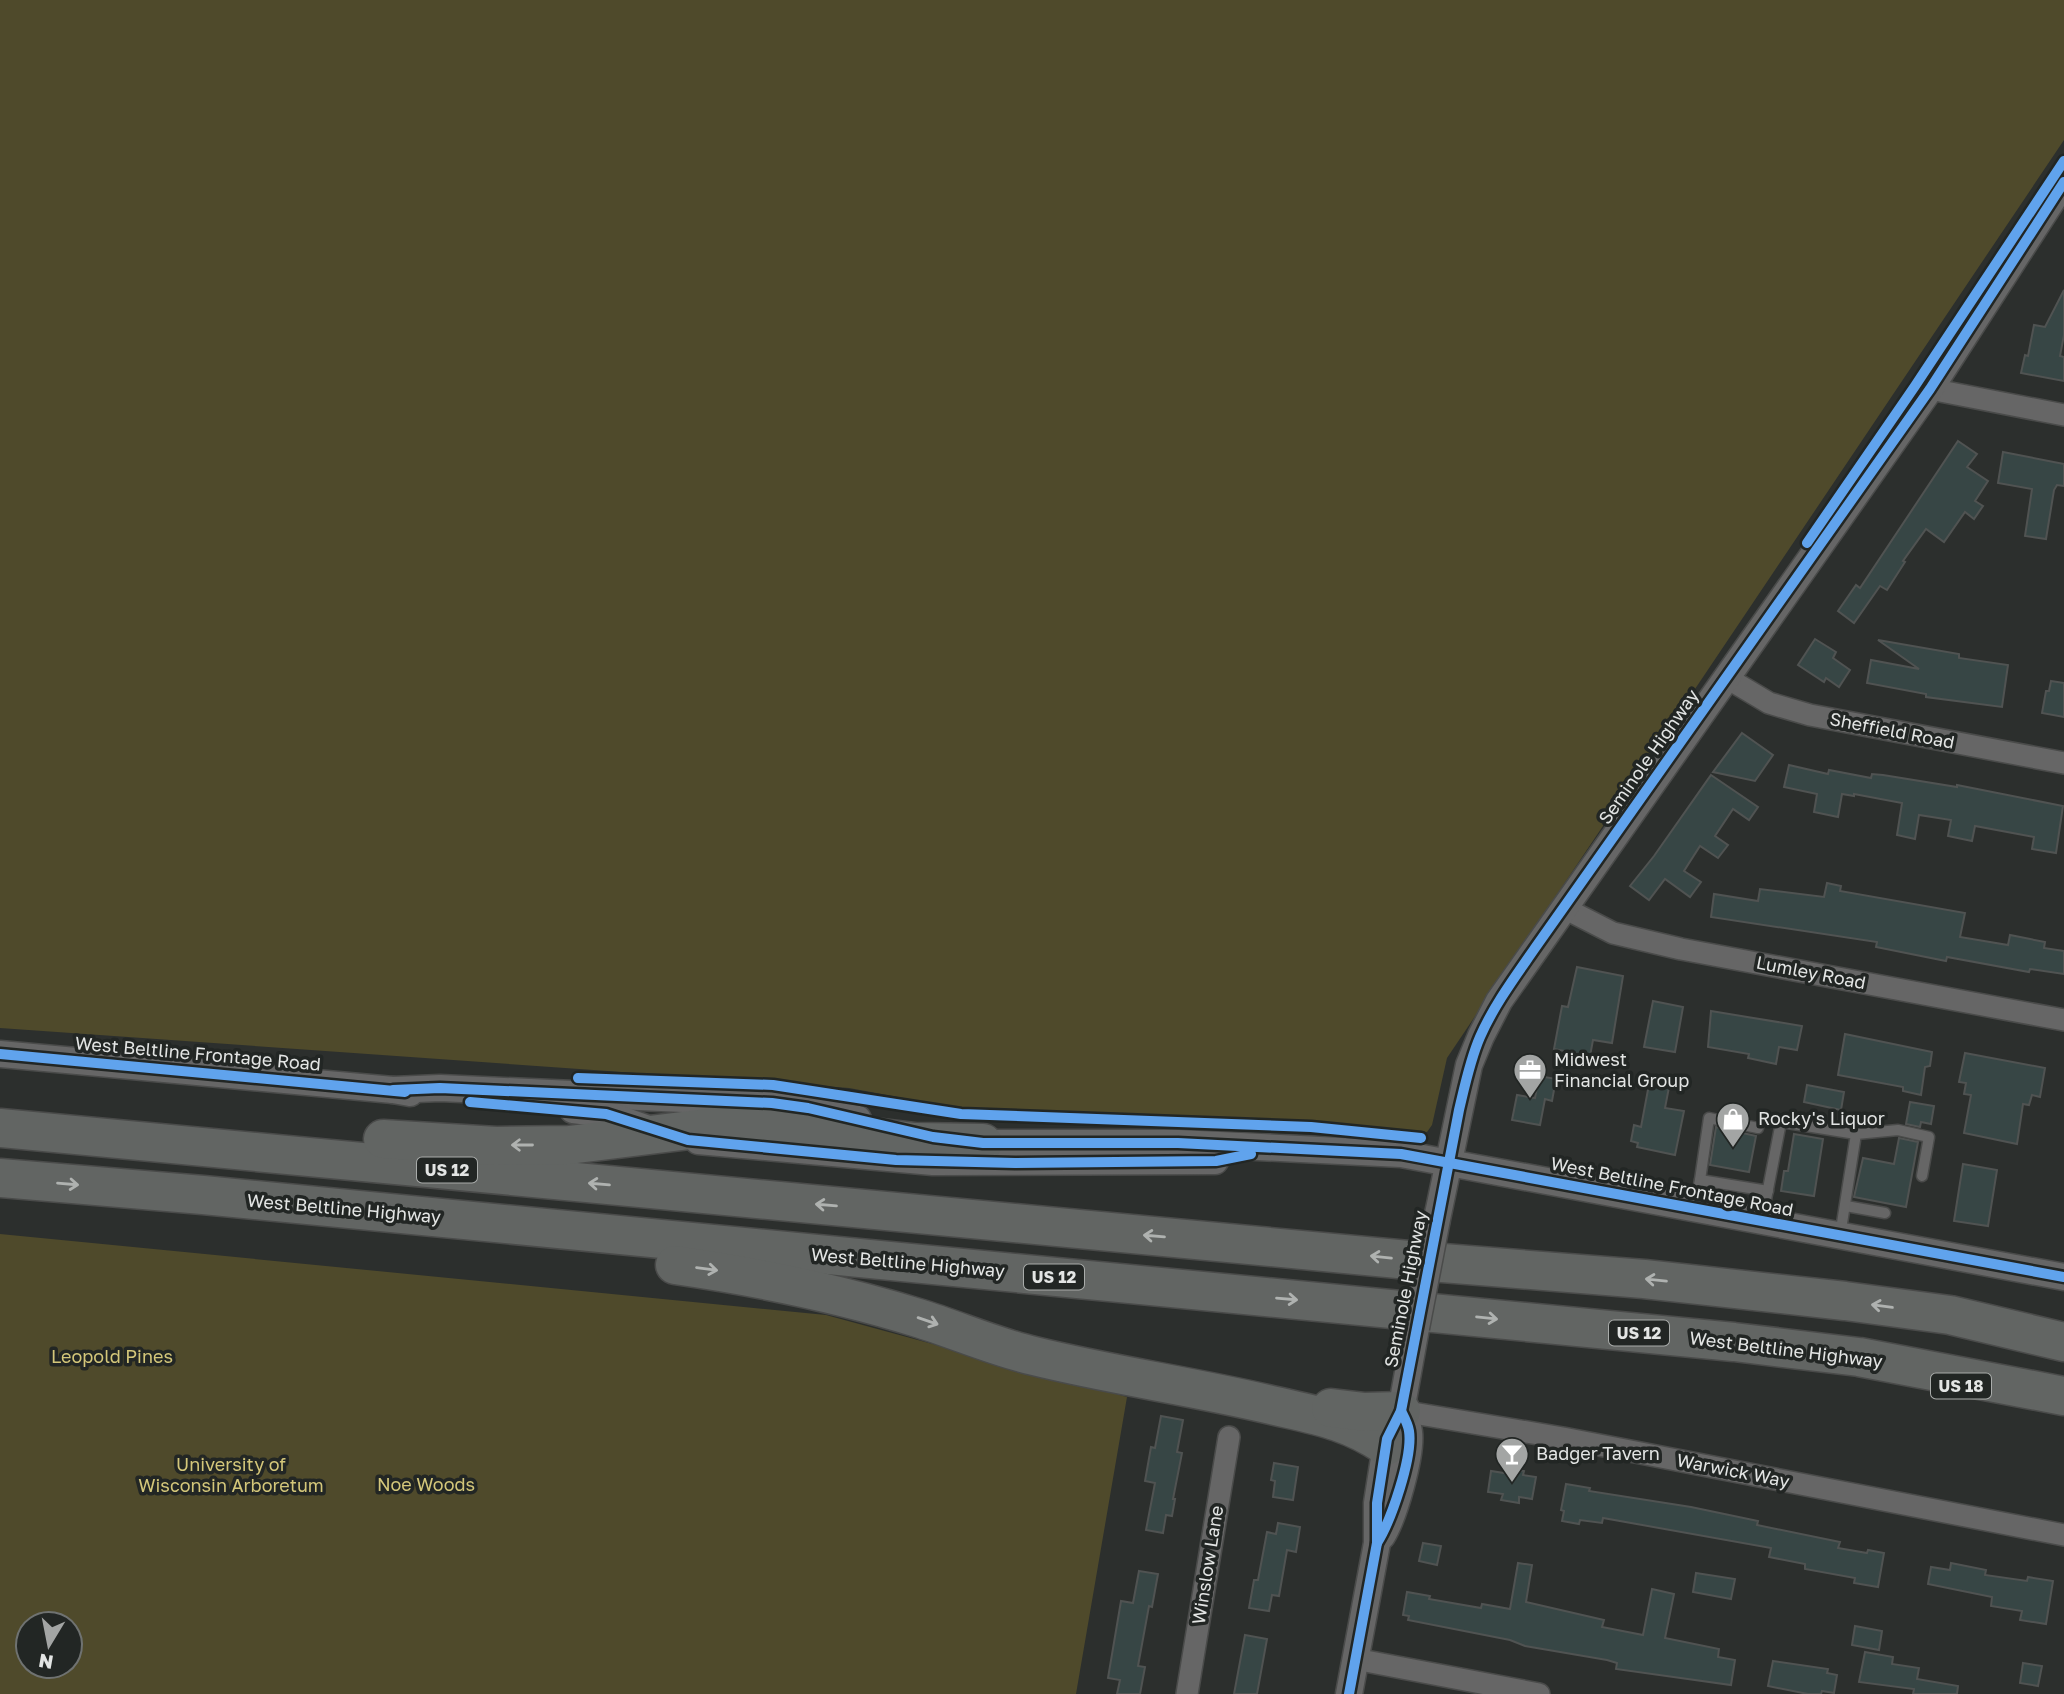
<svg xmlns="http://www.w3.org/2000/svg" width="2064" height="1694" viewBox="0 0 2064 1694" font-family="'Golos Text',sans-serif">
	<style>
		.green { fill: #4f4a2b; fill-rule: evenodd }
		.building { fill: #374645; stroke: #505352; stroke-width: 2 }
		.lines { fill: none; stroke-linecap: round; stroke-linejoin: round }
		.service-casing { stroke: #4a4b4a; stroke-width: 13 }
		.minor-casing { stroke: #4a4b4a; stroke-width: 24 }
		.tertiary-casing { stroke: #4a4b4a; stroke-width: 29 }
		.motorway-casing { stroke: #4a4b4a; stroke-width: 41 }
		.service { stroke: #666; stroke-width: 10 }
		.minor { stroke: #666; stroke-width: 21 }
		.tertiary { stroke: #666; stroke-width: 26 }
		.motorway { stroke: #626563; stroke-width: 38 }
		.tertiary-bridge-casing { stroke: #4a4b4a; stroke-width: 29; stroke-linecap: butt }
		.tertiary-bridge { stroke: #666; stroke-width: 26 }
		.cycleway-casing { stroke: #222624; stroke-width: 15 }
		.cycleway { stroke: #60a3ed; stroke-width: 10 }
		.oneway { stroke: #afb2b0 }
		.labels { text-anchor: middle; stroke-width: 7; stroke-linejoin: round; paint-order: stroke }
		.shield { fill: #222624; stroke: #a9acaa; stroke-width: 2 }
		.shield-label { font-size: 16px; font-weight: bold; fill: #e3e5e4 }
		.street-label { font-size: 18px; fill: #e3e5e4; stroke: #222624 }
		.poi-label { font-size: 18px; fill: #e3e5e4; stroke: #222624; text-anchor: start }
		.park-label { font-size: 18px; fill: #d4c77a; stroke: #222624 }
	</style>
	<rect width="100%" height="100%" fill="#2c2f2d"/>
	<g class="green">
		<path d="M0,0H2064V140L1447,1058L1432,1125L1427,1132L1420,1131L1411,1135L1312,1122L963,1109L849,1088L0,1028Z"/>
		<path d="M0,1234L826,1315L1127,1397L1076,1694H0ZM28,1624H70V1666H28Z"/>
	</g>
	<g class="building">
		<path d="M2064,290V335L2060,356L2064,357V381L2021,373L2025,355L2028,356L2034,325L2045,327Z"/>
		<path d="M1958,441L1977,454L1967,467L1988,481L1975,501L1983,506L1974,519L1965,512L1944,542L1926,529L1903,561L1905,562L1887,590L1880,586L1854,623L1838,611L1856,585L1860,588Z"/>
		<path d="M2003,452L2064,464V486L2057,485L2054,490L2046,539L2025,536L2032,489L1998,483Z"/>
		<path d="M1815,639L1836,652L1833,658L1850,670L1839,687L1826,678L1824,682L1798,665Z"/>
		<path d="M1878,640L1959,654V658L2008,665L2002,707L1926,697V694L1867,683L1871,660L1919,669Z"/>
		<path d="M2051,681L2064,683V717L2042,713L2046,691H2049Z"/>
		<path d="M1742,733L1773,755L1755,781L1713,772Z"/>
		<path d="M1789,765L1828,774L1829,770L1871,778L1872,774L1883,775L1957,787V785L2063,806L2056,853L2032,849L2034,837L1975,826L1972,841L1948,836L1951,820L1919,815L1915,839L1897,835L1902,803L1854,794V796L1842,794L1838,817L1814,812L1817,794L1784,787Z"/>
		<path d="M1711,775L1758,807L1749,820L1733,809L1715,836L1728,845L1718,858L1700,846L1684,871L1701,882L1690,897L1665,879L1649,900L1630,886L1654,856Z"/>
		<path d="M1827,883L1841,886L1840,891L1965,913L1960,937L2008,945L2010,935L2045,942L2044,948L2064,951V974L2030,969L2029,972L1947,957L1946,961L1876,947L1877,942L1711,917L1714,894L1758,901L1760,889L1824,897Z"/>
		<path d="M1577,967L1623,976L1612,1043L1593,1040L1590,1056L1554,1049L1562,1006L1568,1007Z"/>
		<path d="M1653,1001L1683,1007L1675,1052L1644,1047Z"/>
		<path d="M1711,1011L1802,1026L1797,1050L1779,1047L1776,1064L1748,1058L1749,1054L1708,1047Z"/>
		<path d="M1845,1034L1932,1052L1930,1066L1925,1067L1921,1095L1903,1091V1087L1838,1075Z"/>
		<path d="M1965,1053L2045,1068L2040,1097L2032,1095L2029,1105L2023,1104L2017,1144L1964,1133L1971,1095L1964,1094L1966,1083L1959,1082Z"/>
		<path d="M1539,1076L1556,1079L1552,1101L1545,1099L1540,1125L1512,1120L1517,1095L1535,1098Z"/>
		<path d="M1650,1079L1670,1082L1665,1108L1684,1111L1675,1155L1637,1147L1638,1143L1631,1141L1634,1125L1641,1127Z"/>
		<path d="M1807,1085L1844,1092L1841,1110L1804,1102Z"/>
		<path d="M1910,1102L1934,1106L1931,1124L1921,1122L1920,1127L1906,1124Z"/>
		<path d="M1716,1127L1756,1136L1749,1172L1710,1165Z"/>
		<path d="M1794,1134L1823,1139L1814,1196L1781,1191L1784,1171H1788Z"/>
		<path d="M1899,1138L1918,1142L1906,1207L1854,1197L1863,1158L1894,1164Z"/>
		<path d="M1963,1164L1997,1170L1988,1226L1954,1221Z"/>
		<path d="M1161,1416L1183,1420L1177,1452L1182,1453L1173,1499H1175L1172,1516L1166,1515L1163,1533L1146,1530L1155,1483L1145,1481L1151,1447L1155,1448Z"/>
		<path d="M1274,1463L1298,1467L1293,1500L1273,1497L1275,1481L1271,1480Z"/>
		<path d="M1505,1468L1524,1471L1523,1475L1536,1477L1532,1499L1519,1497V1503L1501,1500L1503,1494L1488,1492L1491,1471L1504,1473Z"/>
		<path d="M1566,1484L1590,1488L1589,1491L1691,1507L1758,1521L1757,1525L1840,1542L1838,1548L1867,1553L1868,1550L1884,1553L1878,1587L1854,1583L1855,1578L1805,1569V1564L1769,1557L1771,1548L1603,1518L1602,1523L1580,1520L1579,1524L1562,1521L1564,1511L1561,1510Z"/>
		<path d="M1278,1523L1300,1527L1296,1552L1287,1550L1279,1596L1272,1595L1269,1611L1249,1608L1254,1580H1258L1267,1532L1276,1534Z"/>
		<path d="M1423,1543L1441,1546L1437,1565L1419,1561Z"/>
		<path d="M1518,1563L1532,1565L1526,1602L1604,1620L1602,1627L1643,1635L1652,1589L1674,1594L1665,1638L1719,1649L1718,1657L1735,1660L1731,1685L1616,1669L1617,1663L1607,1660L1525,1646L1510,1640L1408,1620L1409,1616L1403,1615L1407,1592L1430,1596L1429,1599L1481,1608L1482,1604L1510,1609Z"/>
		<path d="M1951,1563L1986,1570L1985,1575L2027,1581L2028,1577L2053,1581L2046,1624L2020,1620L2022,1611L1991,1606L1992,1597L1928,1584L1931,1567L1950,1570Z"/>
		<path d="M1139,1571L1158,1574L1152,1607L1149,1606L1138,1666L1145,1667L1140,1694H1117L1120,1680L1108,1678L1121,1601L1133,1603Z"/>
		<path d="M1696,1573L1735,1579L1731,1599L1693,1592Z"/>
		<path d="M1855,1626L1882,1631L1879,1650L1852,1645Z"/>
		<path d="M1245,1635L1267,1639L1257,1694H1234Z"/>
		<path d="M1865,1652L1893,1657L1892,1664L1919,1668L1917,1679L1958,1686L1957,1694H1913L1914,1689L1859,1682Z"/>
		<path d="M1773,1661L1828,1669L1827,1673L1837,1675L1834,1693L1822,1691L1821,1694H1808L1768,1686Z"/>
		<path d="M2023,1663L2042,1666L2038,1686L2020,1683Z"/>
	</g>
	<g class="lines">
		<defs>
			<g id="service">
				<path d="M1700,1180L1709,1118L1758,1128"/>
				<path d="M1846,1206L1885,1213"/>
				<path d="M1694,1210L1700,1180L1768,1191"/>
				<path d="M1762,1220L1781,1122L1856,1134"/>
				<path d="M1840,1236L1856,1134L1898,1130L1929,1137L1922,1176"/>
			</g>
			<g id="minor">
				<path d="M1930,389L2064,415"/>
				<path d="M1727,678L1769,703L1810,715L2064,763"/>
				<path d="M1564,908L1613,933L1681,949L2064,1020"/>
				<path d="M1401,1411L1563,1438L2064,1535"/>
				<path d="M1355,1659L1539,1694"/>
				<path d="M1187,1694L1229,1437"/>
			</g>
			<g id="tertiary">
				<path d="M0,1054L393,1090L410,1093"/>
				<path d="M393,1090L440,1088L772,1103L808,1108L858,1119"/>
				<path d="M573,1110L606,1114L654,1131"/>
				<path d="M698,1141L933,1162L1215,1161"/>
				<path d="M968,1141L983,1143H1178L1401,1154L2064,1277"/>
				<path d="M1437,1219L1469,1065L1481,1036L1499,1001L1930,389L2064,182"/>
				<path d="M1382,1536C1394,1517 1412,1454 1409,1432C1408,1424 1404,1417 1401,1411"/>
				<path d="M1349,1694L1377,1543V1503L1387,1439L1401,1411L1416,1328"/>
			</g>
			<g id="motorway">
				<path d="M0,1128L1430,1262L1644,1279L1845,1301L1950,1315L2064,1342"/>
				<path d="M383,1139L496,1146L569,1145L722,1126L766,1124L915,1142L983,1143"/>
				<path d="M0,1178L203,1195L1734,1342L1859,1357L2064,1396"/>
				<path d="M675,1265C758,1277 838,1293 918,1318C957,1330 995,1347 1034,1356C1111,1375 1190,1386 1267,1404C1313,1415 1346,1419 1386,1446"/>
				<path d="M1331,1408L1365,1412L1401,1411"/>
			</g>
		</defs>
		<use href="#service" class="service-casing"/>
		<use href="#minor" class="minor-casing"/>
		<use href="#tertiary" class="tertiary-casing"/>
		<use href="#motorway" class="motorway-casing"/>
		<use href="#service" class="service"/>
		<use href="#minor" class="minor"/>
		<use href="#tertiary" class="tertiary"/>
		<use href="#motorway" class="motorway"/>
		<defs>
			<path id="tertiary-bridge" d="M1416,1328L1437,1219"/>
		</defs>
		<use href="#tertiary-bridge" class="tertiary-bridge-casing"/>
		<use href="#tertiary-bridge" class="tertiary-bridge"/>
		<defs>
			<g id="cycleway">
				<path d="M1807,543L1915,386L2064,161"/>
				<path d="M0,1054L405,1092"/>
				<path d="M578,1078L773,1085L961,1114L1311,1127L1421,1138"/>
				<path d="M393,1090L440,1088L772,1103L808,1108L933,1137L983,1143H1178L1401,1154L2064,1277"/>
				<path d="M470,1102L606,1114L688,1140L896,1160L1015,1163L1216,1161L1251,1154"/>
				<path d="M1377,1543C1391,1521 1413,1457 1409,1431C1408,1424 1404,1417 1401,1411"/>
				<path d="M1349,1694L1377,1543V1503L1387,1439L1401,1411L1459,1110C1465,1085 1470,1060 1480,1037C1494,1005 1515,977 1535,948L1930,389L2064,182"/>
			</g>
		</defs>
		<use href="#cycleway" class="cycleway-casing"/>
		<use href="#cycleway" class="cycleway"/>
	</g>
	<defs><path id="oneway-shaft" d="M-6 0H5M1.5-3L5.5 0L1.5 3" fill="none" stroke-width="1.6" stroke-linecap="round" stroke-linejoin="round" transform="scale(1.75)"/></defs>
	<g class="oneway">
		<use href="#oneway-shaft" transform="translate(522 1145) rotate(180)"/>
		<use href="#oneway-shaft" transform="translate(68 1184) rotate(5)"/>
		<use href="#oneway-shaft" transform="translate(599 1184) rotate(-175)"/>
		<use href="#oneway-shaft" transform="translate(826 1205) rotate(-175)"/>
		<use href="#oneway-shaft" transform="translate(1154 1236) rotate(-175)"/>
		<use href="#oneway-shaft" transform="translate(1381 1257) rotate(-174)"/>
		<use href="#oneway-shaft" transform="translate(707 1269) rotate(8)"/>
		<use href="#oneway-shaft" transform="translate(1656 1280) rotate(-174)"/>
		<use href="#oneway-shaft" transform="translate(1287 1299) rotate(5)"/>
		<use href="#oneway-shaft" transform="translate(1882 1306) rotate(-172)"/>
		<use href="#oneway-shaft" transform="translate(1487 1318) rotate(6)"/>
		<use href="#oneway-shaft" transform="translate(928 1321) rotate(19)"/>
	</g>
	<defs>
		<symbol id="office-pin" viewBox="-11 -11 22 30"><path d="M0 17L-7.5 6A9.5 9.5 0 1 1 7.5 6Z" fill="#a3a5a4" stroke="#222624"/><path d="M-6-3h4V-5.5h4V-3h4V5H-6ZM-1-4.5V-3h2v-1.5ZM-6 0V1H6V0Z" fill="#fff"/></symbol>
		<symbol id="shop-pin" viewBox="-11 -11 22 30"><path d="M0 17L-7.5 6A9.5 9.5 0 1 1 7.5 6Z" fill="#a3a5a4" stroke="#222624"/><path d="M-5-2.5h2.3a2.7 3.5 0 0 1 5.4 0H5L5.5 6h-11ZM-1.5-2.5h3a1.5 2.3 0 0 0-3 0Z" fill="#fff"/></symbol>
		<symbol id="bar-pin" viewBox="-11 -11 22 30"><path d="M0 17L-7.5 6A9.5 9.5 0 1 1 7.5 6Z" fill="#a3a5a4" stroke="#222624"/><path d="M-6-5H6L.8 .8V4.5H3.5V6h-7V4.5H-.8V.8Z" fill="#fff"/></symbol>
	</defs>
	<g fill-rule="evenodd">
		<use href="#office-pin" x="1511" y="1051" width="38" height="52"/>
		<use href="#shop-pin" x="1714" y="1100" width="38" height="52"/>
		<use href="#bar-pin" x="1493" y="1435" width="38" height="52"/>
	</g>
	<g class="labels">
		<g class="shield">
			<rect x="417" y="1157.5" width="60" height="25" rx="5"/>
			<rect x="1024" y="1264.5" width="60" height="25" rx="5"/>
			<rect x="1609" y="1320.5" width="60" height="25" rx="5"/>
			<rect x="1931" y="1373.5" width="60" height="25" rx="5"/>
		</g>
		<g class="shield-label">
			<text x="447" y="1176">US 12</text>
			<text x="1054" y="1283">US 12</text>
			<text x="1639" y="1339">US 12</text>
			<text x="1961" y="1392">US 18</text>
		</g>
		<g class="street-label">
			<text transform="translate(1892 731) rotate(11)" y="6">Sheffield Road</text>
			<text transform="translate(1649 757) rotate(-55)" y="6">Seminole Highway</text>
			<text transform="translate(1811 973) rotate(11)" y="6">Lumley Road</text>
			<text transform="translate(198 1054) rotate(5)" y="6">West Beltline Frontage Road</text>
			<text transform="translate(1672 1187) rotate(11)" y="6">West Beltline Frontage Road</text>
			<text transform="translate(344 1209) rotate(5)" y="6">West Beltline Highway</text>
			<text transform="translate(908 1263) rotate(5)" y="6">West Beltline Highway</text>
			<text transform="translate(1406 1289) rotate(-79)" y="6">Seminole Highway</text>
			<text transform="translate(1786 1350) rotate(7)" y="6">West Beltline Highway</text>
			<text transform="translate(1733 1471) rotate(11)" y="6">Warwick Way</text>
			<text transform="translate(1208 1565) rotate(-81)" y="6">Winslow Lane</text>
		</g>
		<g class="poi-label">
			<text x="1554" y="1066">Midwest<tspan x="1554" dy="21">Financial Group</tspan></text>
			<text x="1758" y="1125">Rocky's Liquor</text>
			<text x="1536" y="1460">Badger Tavern</text>
		</g>
		<g class="park-label">
			<text x="112" y="1363">Leopold Pines</text>
			<text x="231" y="1471">University of<tspan x="231" dy="21">Wisconsin Arboretum</tspan></text>
			<text x="426" y="1491">Noe Woods</text>
		</g>
	</g>
	<g transform="translate(49 1645) rotate(190)"><circle r="33" fill="#222624" stroke="#6f7271" stroke-width="2"/>
	<path d="M0-5L12 26L0 18L-12 26Z" fill="#a3a5a4"/>
	<text y="-10" font-size="19" font-weight="bold" text-anchor="middle" fill="#e3e5e4">N</text>
	</g>
</svg>
